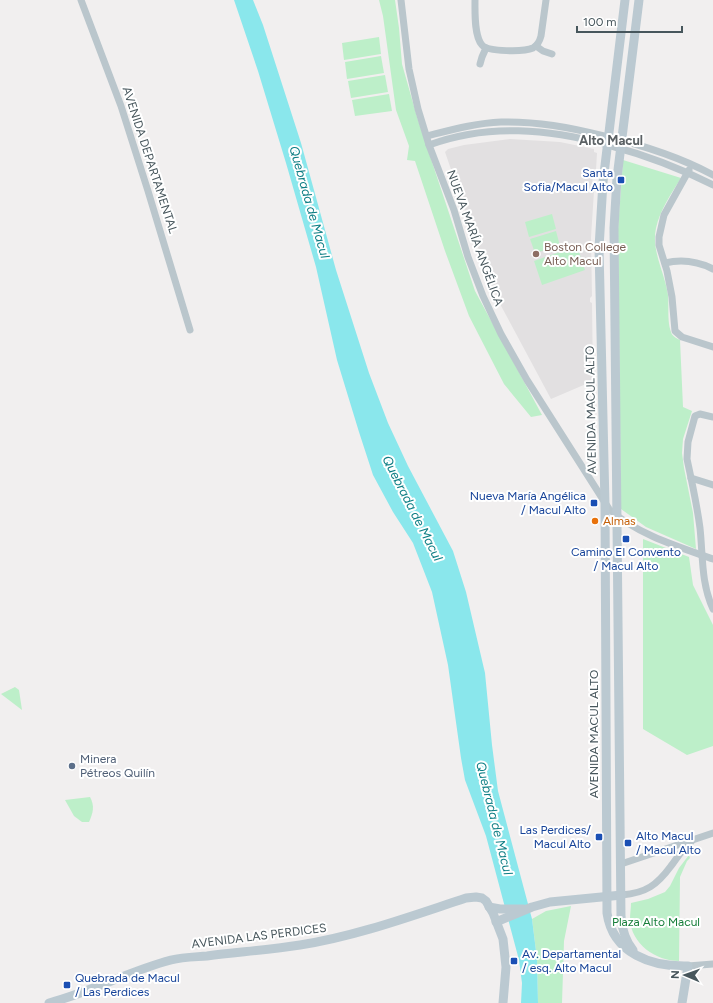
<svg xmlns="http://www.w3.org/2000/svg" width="713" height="1003" viewBox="0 0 713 1003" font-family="Figtree,sans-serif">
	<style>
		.education { fill: #e2e0e1 }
		.green { fill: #bdefc9 }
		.water { fill: #8ae7ec }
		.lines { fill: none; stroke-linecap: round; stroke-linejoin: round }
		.street { stroke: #bac6cc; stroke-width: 7 }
		.secondary { stroke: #bbc9d1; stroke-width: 9 }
		.transit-dot { fill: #1a4fb4; stroke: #fff; stroke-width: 1.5 }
		.education-dot { fill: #8d6e63; stroke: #fff; stroke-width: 1.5 }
		.food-dot { fill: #e8710a; stroke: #fff; stroke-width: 1.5 }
		.service-dot { fill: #5c6f8a; stroke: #fff; stroke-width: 1.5 }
		.labels { text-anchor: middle; stroke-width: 4; stroke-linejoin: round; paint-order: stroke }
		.street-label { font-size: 12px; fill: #47565c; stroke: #fff }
		.transit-label { font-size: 12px; fill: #164399; stroke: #fff; text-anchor: end }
		.education-label { font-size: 12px; fill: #785e54; stroke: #fff; text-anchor: start }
		.food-label { font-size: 12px; fill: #c56008; stroke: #fff; text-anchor: start }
		.service-label { font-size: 12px; fill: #4e5e75; stroke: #fff; text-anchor: start }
		.park-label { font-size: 12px; fill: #177e3a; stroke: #fff }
		.neighbourhood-label { font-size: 13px; font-weight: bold; fill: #5b6164; stroke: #fff }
		.water-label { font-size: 13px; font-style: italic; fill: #0d7e84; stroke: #fff }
	</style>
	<rect width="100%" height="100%" fill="#f1efef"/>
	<path class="education" d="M510,139L560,142L594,149V152L597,153L596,170H593L592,190L594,191L591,237L592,296L590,298V302L592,303L593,381L551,399L499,302L486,271L445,152L448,149L464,145Z"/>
	<g class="green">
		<path d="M379,0H395L399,28L402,64L417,117L475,291L542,415L531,417L504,384L469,316L445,251L415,161L407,160L409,146L396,110L383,16Z"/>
		<path d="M379,37L381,54L344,60L342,43Z"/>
		<path d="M381,56L384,73L347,79L345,62Z"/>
		<path d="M385,75L388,92L351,98L348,81Z"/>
		<path d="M389,94L392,111L355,116L352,100Z"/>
		<path d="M623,160L681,178C671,194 660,210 656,228C651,251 665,273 668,295C669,306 667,322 671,332C672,336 676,338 680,340L683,407L692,411L683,439L682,453L684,468L693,513L696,549L646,527L621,509L618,229Z"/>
		<path d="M552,214L556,229L529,237L525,222Z"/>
		<path d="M556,231L560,246L535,253L530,239Z"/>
		<path d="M577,246L585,270L542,285L534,261Z"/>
		<path d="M643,539L689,557L693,585L713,625V746L687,755L643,729Z"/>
		<path d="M15,687L19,690L22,710L1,694Z"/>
		<path d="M90,797C95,806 93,813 89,822H82L74,816L65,800Z"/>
		<path d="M689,855L690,858L687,861L680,877L679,961C656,961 631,944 630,919C630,914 631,908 631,903L648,899L665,892L670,886L679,868Z"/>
		<path d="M571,906L564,941L562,1003H538L537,959L532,919L546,911Z"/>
	</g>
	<path class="water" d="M234,0H253L263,25L301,143L336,270L369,373L388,423L408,466L453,551L466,592L485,673L492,745L498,791L532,919L537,959L538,1003H521L522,983L519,960L486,836L465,780L461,758L448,665L432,592L413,543L393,512L373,475L359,432L337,360L316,267L286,163L258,71Z"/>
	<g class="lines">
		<g class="street">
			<path d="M81,0L121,106L148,191L190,330"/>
			<path d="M401,0L409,69L418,109L429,145L454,210L468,257L483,296L501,334L527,380L609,509C636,534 679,547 713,559"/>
			<path d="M475,0C475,12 474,36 482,45C488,52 524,52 533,48C538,45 540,40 541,36L546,0"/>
			<path d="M536,46L543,51L552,54"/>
			<path d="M480,64L482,57L486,48"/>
			<path d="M427,136C451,130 476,123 501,122C537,121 570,127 604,136C642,145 678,156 713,175"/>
			<path d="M429,145C488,123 549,129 608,145C645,155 680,168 713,185"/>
			<path d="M689,170L664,215L659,237V245L667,271L672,297L675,331L682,337L713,347"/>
			<path d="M665,263C682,259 697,261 713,269"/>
			<path d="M713,417L700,414L695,416L688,442L687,459C692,482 697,505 700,528C703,556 701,583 713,609"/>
			<path d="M691,478L713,485"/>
			<path d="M621,864L713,833"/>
			<path d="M622,895C646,893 657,885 671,866C678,857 682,849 691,842"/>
			<path d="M688,966L713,964"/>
		</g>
		<g class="secondary">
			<path d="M625,0L603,182L599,248L605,504L607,913C613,954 652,967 688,966L682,1003"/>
			<path d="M489,907L500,909H523"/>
			<path d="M496,922L532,907L550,902L622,895"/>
			<path d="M633,950C625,940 622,929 621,917L614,228L617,178L639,0"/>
			<path d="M49,1003C91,992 129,971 171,960C183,957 195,957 207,956C238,952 269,950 300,945C357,936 411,916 466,898L476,897L482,898L486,901L493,913L503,939L506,967L503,1003"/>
		</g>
	</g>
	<g class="transit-dot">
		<rect x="617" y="176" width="8" height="8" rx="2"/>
		<rect x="590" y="499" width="8" height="8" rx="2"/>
		<rect x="622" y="535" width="8" height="8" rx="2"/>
		<rect x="595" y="833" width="8" height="8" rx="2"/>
		<rect x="624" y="839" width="8" height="8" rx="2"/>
		<rect x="510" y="957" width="8" height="8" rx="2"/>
		<rect x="63" y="981" width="8" height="8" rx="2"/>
	</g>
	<circle class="education-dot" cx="536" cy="254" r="4"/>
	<circle class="food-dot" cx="595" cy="521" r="4"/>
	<circle class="service-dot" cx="72" cy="766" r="4"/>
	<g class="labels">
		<g class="street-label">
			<text transform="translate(150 160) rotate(72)" y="4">AVENIDA DEPARTAMENTAL</text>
			<text transform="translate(475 238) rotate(70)" y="4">NUEVA MARÍA ANGÉLICA</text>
			<text transform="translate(591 410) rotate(-91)" y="4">AVENIDA MACUL ALTO</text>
			<text transform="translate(594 734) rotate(-90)" y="4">AVENIDA MACUL ALTO</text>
			<text transform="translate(259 936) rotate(-7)" y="4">AVENIDA LAS PERDICES</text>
		</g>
		<g class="transit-label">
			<text x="613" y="177">Santa<tspan x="613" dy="14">Sofia/Macul Alto</tspan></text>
			<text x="586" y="500">Nueva María Angélica<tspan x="586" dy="14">/ Macul Alto</tspan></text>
			<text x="626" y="556" text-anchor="middle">Camino El Convento<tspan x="626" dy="14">/ Macul Alto</tspan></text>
			<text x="591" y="834">Las Perdices/<tspan x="591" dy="14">Macul Alto</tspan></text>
			<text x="636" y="840" text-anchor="start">Alto Macul<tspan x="636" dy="14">/ Macul Alto</tspan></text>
			<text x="522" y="958" text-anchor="start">Av. Departamental<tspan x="522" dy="14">/ esq. Alto Macul</tspan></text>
			<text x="75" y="982" text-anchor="start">Quebrada de Macul<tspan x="75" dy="14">/ Las Perdices</tspan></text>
		</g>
		<g class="education-label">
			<text x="544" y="251">Boston College<tspan x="544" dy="14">Alto Macul</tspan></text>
		</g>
		<g class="food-label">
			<text x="603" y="525">Almas</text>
		</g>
		<g class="service-label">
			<text x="80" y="763">Minera<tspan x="80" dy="14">Pétreos Quilín</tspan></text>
		</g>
		<g class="park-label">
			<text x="656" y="926">Plaza Alto Macul</text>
		</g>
		<g class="neighbourhood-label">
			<text x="611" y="145">Alto Macul</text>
		</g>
		<g class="water-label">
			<text transform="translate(310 202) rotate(74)" y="5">Quebrada de Macul</text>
			<text transform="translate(413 508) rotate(63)" y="5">Quebrada de Macul</text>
			<text transform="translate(495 818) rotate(76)" y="5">Quebrada de Macul</text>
		</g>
	</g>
	<g transform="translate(685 975) rotate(272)" stroke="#ffffff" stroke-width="3" paint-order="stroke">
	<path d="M0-3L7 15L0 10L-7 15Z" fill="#47565c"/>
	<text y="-6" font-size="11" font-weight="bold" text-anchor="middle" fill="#47565c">N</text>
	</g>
	<path d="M577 26v6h105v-6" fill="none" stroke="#47565c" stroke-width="2"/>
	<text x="583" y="26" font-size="12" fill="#47565c" stroke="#ffffff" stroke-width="3" paint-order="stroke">100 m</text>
</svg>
